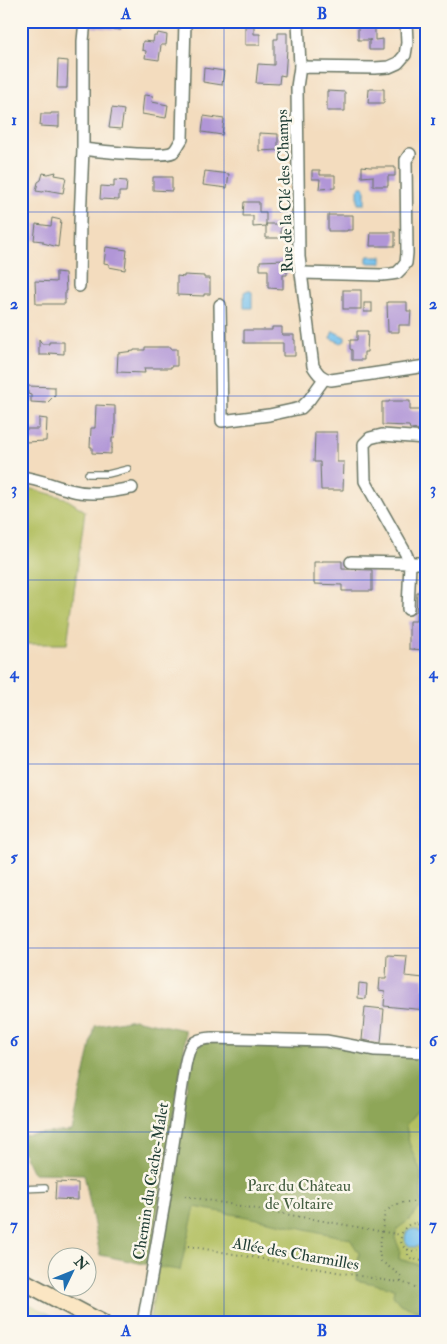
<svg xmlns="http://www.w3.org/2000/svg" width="447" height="1344" viewBox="0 0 447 1344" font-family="'IM FELL Double Pica',serif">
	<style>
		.green { fill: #b3c062; stroke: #697e4b }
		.forest { fill: #8ea658; stroke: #567246 }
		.water { fill: #73c0ed; stroke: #497e90 }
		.building { fill: #b196d7 }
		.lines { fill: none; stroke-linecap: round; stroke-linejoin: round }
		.lane-casing { stroke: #697564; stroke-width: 8 }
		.street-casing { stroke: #697564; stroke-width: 14 }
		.secondary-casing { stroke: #697564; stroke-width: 19 }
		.path { stroke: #697564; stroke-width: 2; stroke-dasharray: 1 4; stroke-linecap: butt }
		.lane { stroke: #fff; stroke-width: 5.5 }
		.street { stroke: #fff; stroke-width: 11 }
		.secondary { stroke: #fbe6c3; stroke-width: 16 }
		.grid { fill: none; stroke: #1d4ed8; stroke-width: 1; stroke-opacity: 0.55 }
		.labels { text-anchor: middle; stroke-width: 5; stroke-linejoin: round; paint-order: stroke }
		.street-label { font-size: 16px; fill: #1f3d34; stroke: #fbf7ec }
		.park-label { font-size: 16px; fill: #445e40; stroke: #fbf7ec }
		.neatline { fill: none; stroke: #1d4ed8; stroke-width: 2 }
		.grid-label { font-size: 16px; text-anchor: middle; font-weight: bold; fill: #1d4ed8 }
	</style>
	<rect width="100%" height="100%" fill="#fbf7ec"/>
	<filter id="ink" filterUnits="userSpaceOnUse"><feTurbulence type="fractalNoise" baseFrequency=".02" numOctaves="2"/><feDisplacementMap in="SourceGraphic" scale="10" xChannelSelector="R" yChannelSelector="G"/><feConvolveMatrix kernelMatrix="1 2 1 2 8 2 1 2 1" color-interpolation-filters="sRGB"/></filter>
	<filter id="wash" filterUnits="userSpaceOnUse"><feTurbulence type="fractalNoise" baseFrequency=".0096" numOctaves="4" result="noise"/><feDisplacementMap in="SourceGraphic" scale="20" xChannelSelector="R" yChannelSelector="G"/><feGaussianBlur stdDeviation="1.12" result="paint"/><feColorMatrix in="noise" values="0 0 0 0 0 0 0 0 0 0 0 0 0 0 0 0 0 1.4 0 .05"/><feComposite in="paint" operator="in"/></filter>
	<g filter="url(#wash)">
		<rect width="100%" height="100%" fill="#f3dcbe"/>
		<g class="green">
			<path d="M21,486L65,498L85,511L67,644H21Z"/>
			<path d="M426,1057V1323H149L173,1178Z"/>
			<path d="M21,1300L68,1323H21Z"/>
		</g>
		<g class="forest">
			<path d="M134,1019L185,1030V1044L149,1265L100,1255L84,1174L33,1173L21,1148V1135L72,1131L95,1026Z"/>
			<path d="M204,1042L323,1045L426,1057V1109L417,1112L406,1125L409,1143L421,1173V1208L416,1210L413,1217L397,1229L395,1238L400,1250L399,1259L426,1267V1315L400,1304L393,1295L394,1288L356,1280L359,1253L350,1239L284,1224L195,1207L180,1270L158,1267L192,1053L195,1049Z"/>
		</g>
		<g class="water">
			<path d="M360,187H364L365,189V204H358V189Z"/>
			<path d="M369,256H382V263H369L367,262V257Z"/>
			<path d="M248,290L252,292V308H244V292Z"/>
			<path d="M333,331L345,337V341L341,343L330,338Z"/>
			<circle cx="414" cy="1238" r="9"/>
		</g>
		<g id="blocks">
			<g class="building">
				<path d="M93,21H122L121,30L92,27Z"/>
				<path d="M245,26H254V34H260V45H245Z"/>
				<path d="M358,27H375V40L383,39V50H369V40H371H358Z"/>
				<path d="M158,33L167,35L166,45H161L159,60L145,58L146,51L142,50L143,41L153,42L154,36H157Z"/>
				<path d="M278,33H287V49L285,76L280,75L279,84L256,83L258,64L274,65V39H278Z"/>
				<path d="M58,60L68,61L67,88H57Z"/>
				<path d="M204,68L224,71L222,85L203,82Z"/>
				<path d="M369,89H384V103H368Z"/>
				<path d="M327,91L345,92V111H327Z"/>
				<path d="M144,95L153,96L152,102L168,105L166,118L142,114Z"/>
				<path d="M112,108L124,110L121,129L109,128Z"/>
				<path d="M51,113H59V127L40,126L41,114H51Z"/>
				<path d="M204,116L224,119L222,135L202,132Z"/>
				<path d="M259,133L278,134V150L259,151Z"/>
				<path d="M362,166L370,167H395V176H388V186H373V176L362,177Z"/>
				<path d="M312,170H320V175H335V188L319,189L320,179H312Z"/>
				<path d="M205,171L229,174L227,188L203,185Z"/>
				<path d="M56,172L55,175L66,177L63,193L46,190L43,192L36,191L38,182L41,180L43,173L48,174Z"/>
				<path d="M153,177H172V191L153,190Z"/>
				<path d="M114,180L127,181L126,192H119V200L100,199L101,186L114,187Z"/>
				<path d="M244,202H259V212H266V226L253,227V216H243Z"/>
				<path d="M328,215H353V230H347V231H328Z"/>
				<path d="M52,218L61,220L58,247L43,243V241L34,240L36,224L51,226Z"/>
				<rect x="266" y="224" width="15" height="14"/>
				<path d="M371,232H395V246H370Z"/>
				<path d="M106,247L127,250L125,270L109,267V264L104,263Z"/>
				<path d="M285,260V267H287V275H283V289L268,288V270H260V261Z"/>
				<path d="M56,272L65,273L66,291H65V304H36L35,281L56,282Z"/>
				<path d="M184,275L204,276V278H210V294H204V296L177,295V276L184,277Z"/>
				<rect x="343" y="290" width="18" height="19"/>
				<path d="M387,302H407V311H411L410,325H399V332H388Z"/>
				<rect x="364" y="303" width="8" height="9"/>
				<path d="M272,327H282V335H294V340H295V356H283V343H244V330H272Z"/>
				<path d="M357,331H368L367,352H364V360H352V350L350,349V340H357Z"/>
				<path d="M39,339L42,344H49V342H64V354L49,353L51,355H39Z"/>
				<path d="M145,347H171V349H177V366H171V368H144L145,373L117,372L118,353L134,351V350H145Z"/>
				<path d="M28,386L55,387V395L47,403L31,402V395L28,394Z"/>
				<path d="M389,401H410V410H426V430L410,429L409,426L382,425V402H389Z"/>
				<path d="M96,405L115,406V427L114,438H112V448H111V454L92,453V447H90L91,428H95Z"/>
				<path d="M39,418L47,419L46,441L25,442V440H22L23,430H25V429H39Z"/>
				<path d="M315,432H337V462H344L343,490H321L320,462H314Z"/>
				<path d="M322,561H342V569L372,570V591H342V585L314,584V562H322Z"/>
				<path d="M417,592H426V650L409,649V621H416Z"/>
				<path d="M387,955L407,956L405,976L424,978L423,988H426V1010L384,1006L385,991L379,990L380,978H386Z"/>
				<path d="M359,983L367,984L366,999L358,998Z"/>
				<path d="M365,1007L384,1009L381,1043L362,1040Z"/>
				<path d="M56,1182L78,1183V1200L55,1199Z"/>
			</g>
		</g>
	</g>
	<g filter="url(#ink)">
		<use href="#blocks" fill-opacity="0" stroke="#697564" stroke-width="1"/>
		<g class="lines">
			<defs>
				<g id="lane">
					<path d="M88,474H108L128,469"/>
					<path d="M21,1189L45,1188"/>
				</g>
				<g id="street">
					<path d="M298,21L300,67"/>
					<path d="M406,21L407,43L405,55L398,63L389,67L375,68L300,67L297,87L299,257L313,366C318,374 321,378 331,380L426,366"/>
					<path d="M83,149C98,151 162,158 173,152C177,149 179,143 182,139L185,21"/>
					<path d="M302,273L382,275L391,274L397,273L402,268L406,263L407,253L406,160L410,154"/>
					<path d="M79,286L80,221L83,149V41L85,21"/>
					<path d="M220,305L222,421L269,415L301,408L309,400L324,379"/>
					<path d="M21,308V309"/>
					<path d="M426,438L382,435L370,438L364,444L365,481L405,552L410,563H426"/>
					<path d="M21,477C38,479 54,486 70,490C91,496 111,492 132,488"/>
					<path d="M351,562L410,563L408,609"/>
					<path d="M143,1323L163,1209L185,1066C189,1047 190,1039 212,1038L326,1041L375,1050L426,1052"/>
				</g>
				<path id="secondary" d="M21,1280L102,1323"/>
			</defs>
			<use href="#lane" class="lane-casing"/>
			<use href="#street" class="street-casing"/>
			<use href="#secondary" class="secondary-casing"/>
			<g class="path">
				<path d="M185,1196L401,1235"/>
				<path d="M416,1223L420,1219L426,1215"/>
				<path d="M426,1231C408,1207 387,1248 413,1251C419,1251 423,1248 426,1243"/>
				<path d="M188,1246L389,1281L401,1282L426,1291"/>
				<path d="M408,1249V1255L410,1258L426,1262"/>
				<path d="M401,1282L400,1275L381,1261L379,1252L385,1212C398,1201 410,1200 426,1204"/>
			</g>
			<use href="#lane" class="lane"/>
			<use href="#street" class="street"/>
			<use href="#secondary" class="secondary"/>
		</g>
	</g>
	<path class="grid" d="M224,21V1323M21,212H426M21,396H426M21,580H426M21,764H426M21,948H426M21,1132H426"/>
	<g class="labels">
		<g class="street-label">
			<text transform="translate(284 191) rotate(-92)" y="6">Rue de la Clé des Champs</text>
			<text transform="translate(150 1181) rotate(-81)" y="6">Chemin du Cache-Malet</text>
			<text transform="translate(296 1253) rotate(10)" y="6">Allée des Charmilles</text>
		</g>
		<g class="park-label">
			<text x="299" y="1191">Parc du Château<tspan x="299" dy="18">de Voltaire</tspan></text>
		</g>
	</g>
	<rect width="447" height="1344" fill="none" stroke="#fbf7ec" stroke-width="55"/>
	<g transform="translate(72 1272) rotate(47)"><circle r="24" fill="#fbf7ec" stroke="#a3ada2"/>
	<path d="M0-4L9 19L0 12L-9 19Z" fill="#1f6fb2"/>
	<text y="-8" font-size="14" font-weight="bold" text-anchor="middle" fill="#1f3d34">N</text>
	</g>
	<rect x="28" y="28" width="392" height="1288" class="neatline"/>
	<g class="grid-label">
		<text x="126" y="19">A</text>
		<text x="322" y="19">B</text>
		<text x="14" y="125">1</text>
		<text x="433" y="125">1</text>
		<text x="14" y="309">2</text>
		<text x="433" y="309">2</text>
		<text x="14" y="494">3</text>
		<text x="433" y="494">3</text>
		<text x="14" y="678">4</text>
		<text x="433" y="678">4</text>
		<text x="14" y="862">5</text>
		<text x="433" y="862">5</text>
		<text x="14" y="1046">6</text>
		<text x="433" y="1046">6</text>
		<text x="14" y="1230">7</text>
		<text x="433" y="1230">7</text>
		<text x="126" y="1336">A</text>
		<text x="322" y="1336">B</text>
	</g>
</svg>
